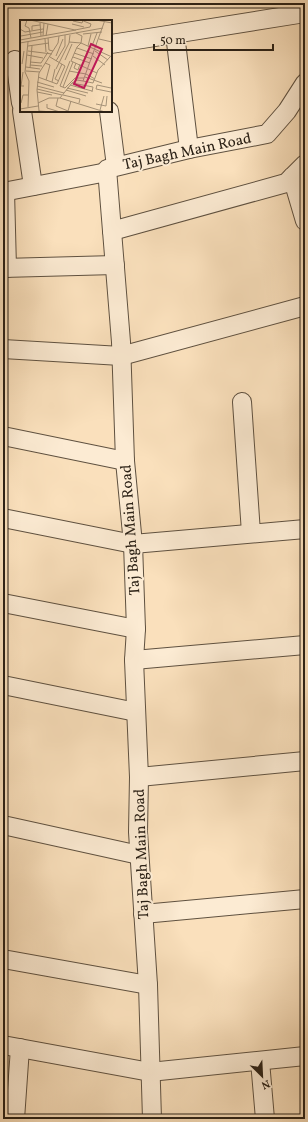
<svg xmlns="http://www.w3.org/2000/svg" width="308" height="1122" viewBox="0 0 308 1122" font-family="Vollkorn,serif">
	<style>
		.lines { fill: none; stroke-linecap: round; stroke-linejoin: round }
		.minor-casing { stroke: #5f5140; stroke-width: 20 }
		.minor { stroke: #fcebd3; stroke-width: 18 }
		.labels { text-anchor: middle; stroke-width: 4; stroke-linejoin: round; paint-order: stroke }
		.street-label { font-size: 15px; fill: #2b2116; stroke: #fcebd3 }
		.inset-road { fill: none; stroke: #a7947a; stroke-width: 1 }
		.view { fill: #c2185b; fill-opacity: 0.15; stroke: #c2185b; stroke-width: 2 }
		.inset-edge { fill: none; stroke: #2b2116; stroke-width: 2 }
	</style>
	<rect width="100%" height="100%" fill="#fae0bc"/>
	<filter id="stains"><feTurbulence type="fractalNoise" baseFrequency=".005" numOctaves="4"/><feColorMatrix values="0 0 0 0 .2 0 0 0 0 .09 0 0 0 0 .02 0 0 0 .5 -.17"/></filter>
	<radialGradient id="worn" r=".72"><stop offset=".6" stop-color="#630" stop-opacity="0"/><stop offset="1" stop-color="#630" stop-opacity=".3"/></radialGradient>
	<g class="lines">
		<defs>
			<g id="minor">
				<path d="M175,34L189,149"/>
				<path d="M111,44L305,13"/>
				<path d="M15,60L21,103"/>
				<path d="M22,111L33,186"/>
				<path d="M109,111L116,166"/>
				<path d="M292,177L305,221"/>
				<path d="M5,191L7,268"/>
				<path d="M3,192L107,172"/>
				<path d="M112,231L286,183L305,164"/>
				<path d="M3,268L115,265"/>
				<path d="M3,349L121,356L305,306"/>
				<path d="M242,402L251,533"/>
				<path d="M3,436L125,461"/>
				<path d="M3,518L133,544L305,529"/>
				<path d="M3,603L136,629"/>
				<path d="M134,660L305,645"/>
				<path d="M3,685L136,712"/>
				<path d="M139,777L305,761"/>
				<path d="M3,825L139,855"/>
				<path d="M143,914L305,899"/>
				<path d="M3,959L148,985"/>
				<path d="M3,1045L150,1072L305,1056"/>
				<path d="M260,1061L265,1119"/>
				<path d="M15,1119L20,1048"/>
				<path d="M152,1119L148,985L138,832L139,777L134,660L136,629L133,544L125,461L121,342L107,169L189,149L267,134L287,111L305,83"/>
			</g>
		</defs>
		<use href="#minor" class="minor-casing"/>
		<use href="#minor" class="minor"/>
	</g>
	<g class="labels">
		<g class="street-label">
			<text transform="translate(187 151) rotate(-12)" y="5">Taj Bagh Main Road</text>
			<text transform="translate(130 530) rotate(-94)" y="5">Taj Bagh Main Road</text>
			<text transform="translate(141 854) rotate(-92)" y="5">Taj Bagh Main Road</text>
		</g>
	</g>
	<g transform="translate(20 20)">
		<rect width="92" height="92" fill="#fae0bc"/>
		<path class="inset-road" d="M7,0L5,6L9,8L11,18M10,0L55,10L70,7M61,0L71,4L70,7M76,0L92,3M53,1L62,3L63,0M20,3L21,16M52,4L64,7M0,9L5,12L23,9M12,10V6L20,5M63,14L82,12M1,16L23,12M23,16L24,3M26,16L28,4M28,18L29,30L33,31M25,19L26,32M79,19L92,22M0,20L56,10M49,22L61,23L62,16L56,13M0,23L83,8M8,26L29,23M68,26L71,14M72,26L77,13M57,28L74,34M8,31L32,34M75,31L88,40M54,33L72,39M7,35L23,38M36,36L43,19M73,36L85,45M53,37L70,43M45,40L52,24M36,41L45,26V15M50,41L40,66L45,68L55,58H64M10,42L21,43L28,32M25,43L30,45L26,60M56,43L54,48L58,50L60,44M2,44L4,31M10,45L22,46M6,47L20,49M10,48L12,26M36,49L49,23L50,15M6,51L20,52M49,51L66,54L75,59M3,52L1,66H4M77,53L51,41L57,27L61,23L92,37M18,57L37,64L45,46L30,37M65,57L82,63M39,61L35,59L42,44M63,61L73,63L78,50L90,37M17,62L34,67M32,62L35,49M92,62V79M52,63L73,67L72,72M50,65L72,71M17,66L44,73M43,67L53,42M47,68L68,73M17,69L42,75M46,70L66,76M17,72L32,75M91,72L76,69L77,65L91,68M43,75L60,79L59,83M38,78L36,86L48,91L51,81M40,78L52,63L57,60L63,61L85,0M1,83L3,75H8M18,83L29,78H40L85,92M27,84V88L40,92M76,84L86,86L87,76M8,87L9,61L5,52L8,22M0,89L18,86M80,90L84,76M33,92L19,91L17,70L19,53L38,23L39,16"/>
		<path class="view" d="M71,24L82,29L64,68L54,64Z"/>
		<rect width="92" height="92" class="inset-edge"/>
	</g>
	<rect width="308" height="1122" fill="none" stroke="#fae0bc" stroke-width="16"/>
	<rect x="4" y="4" width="300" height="1114" fill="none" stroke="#2b2116" stroke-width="2"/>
	<rect x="8" y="8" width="292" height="1106" fill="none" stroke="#2b2116"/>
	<g transform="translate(262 1076) rotate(156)" stroke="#fcebd3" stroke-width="3" paint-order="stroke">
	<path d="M0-3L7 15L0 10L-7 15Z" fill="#2b2116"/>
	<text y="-6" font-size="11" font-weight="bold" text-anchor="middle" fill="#2b2116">N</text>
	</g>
	<path d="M154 44v6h119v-6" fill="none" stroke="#2b2116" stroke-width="2"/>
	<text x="160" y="44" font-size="12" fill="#2b2116" stroke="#fcebd3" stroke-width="3" paint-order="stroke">50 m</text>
	<rect width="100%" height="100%" filter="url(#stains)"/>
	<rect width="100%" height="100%" fill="url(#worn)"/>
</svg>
